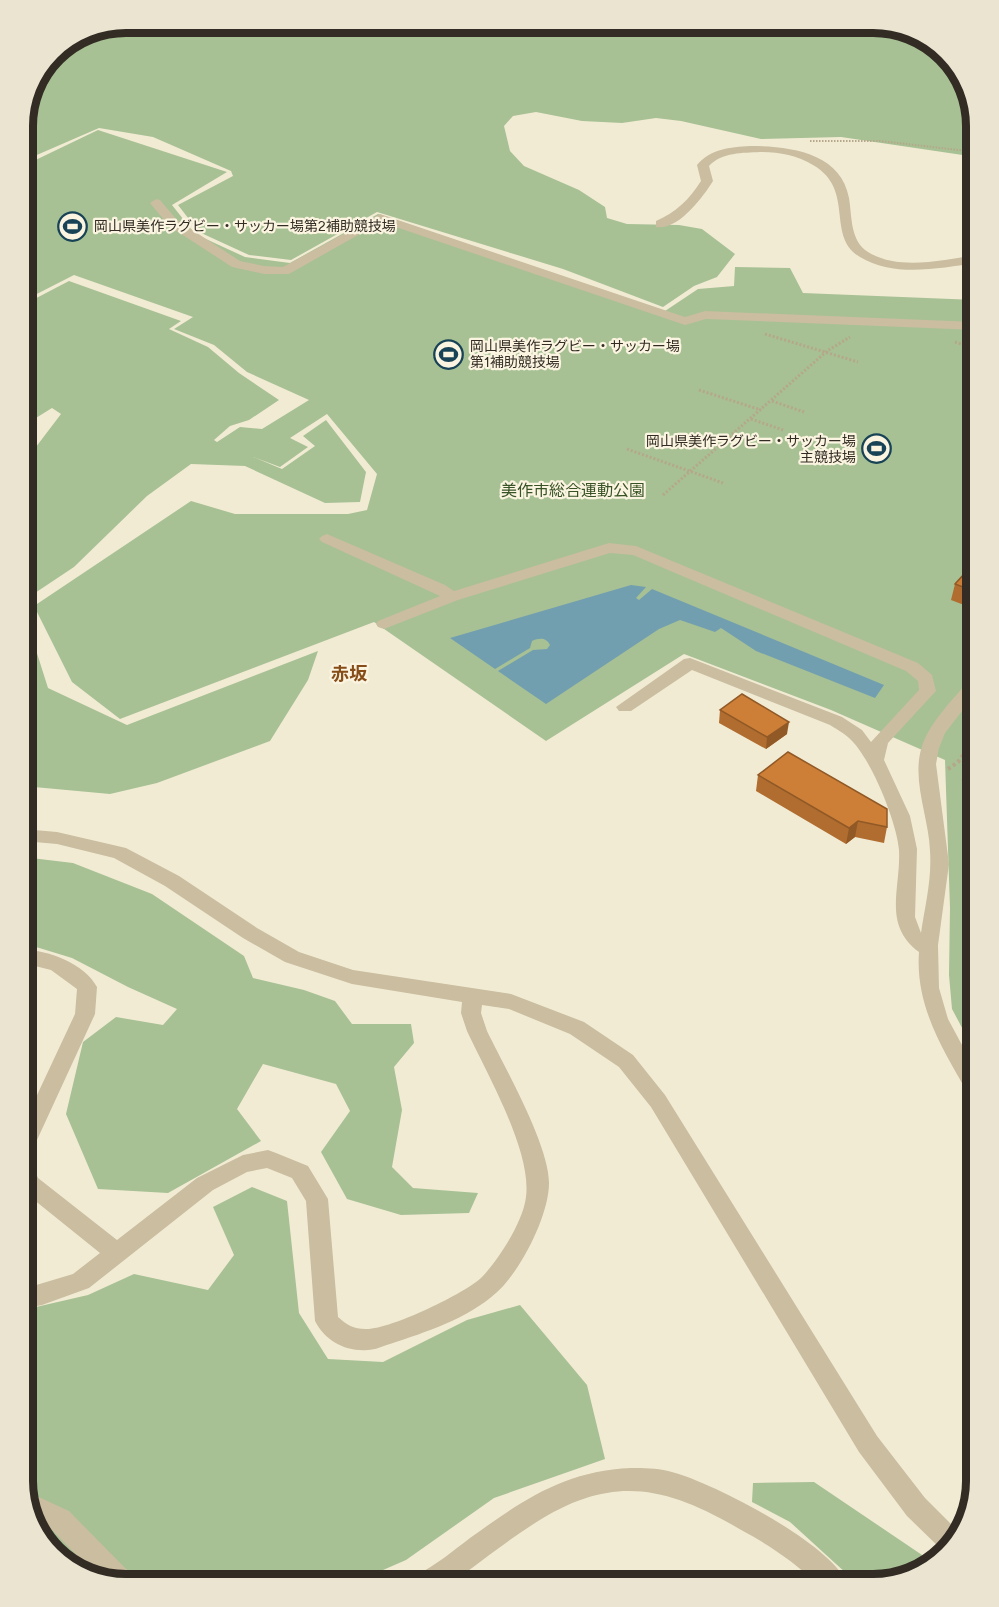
<svg xmlns="http://www.w3.org/2000/svg" width="999" height="1607" viewBox="0 0 999 1607" font-family="Figtree,'Noto Sans JP',sans-serif">
	<style>
		.green { fill: #a7c194 }
		.water { fill: #729fb0 }
		.lines { fill: none; stroke-linecap: round; stroke-linejoin: round }
		.path-far2 { stroke: #b5a78a; stroke-width: 2; stroke-dasharray: 1.5 1.5; stroke-linecap: butt }
		.path-far1 { stroke: #b5a78a; stroke-width: 3; stroke-dasharray: 2 2; stroke-linecap: butt }
		.path { stroke: #b5a78a; stroke-width: 4; stroke-dasharray: 3 3; stroke-linecap: butt }
		.minor { fill: #cabda0; fill-rule: evenodd }
		.wall { fill: #b06d2f }
		.shaded-wall { fill: #905926 }
		.building { fill: #cd7f37; stroke: #905926; stroke-width: 1.5 }
		.labels { text-anchor: middle; stroke-width: 4.5; stroke-linejoin: round; paint-order: stroke }
		.far-poi-label { font-size: 14px; fill: #332c24; stroke: #faf4e0; text-anchor: start }
		.park-label { font-size: 16px; fill: #385326; stroke: #faf4e0 }
		.neighbourhood-label { font-size: 18px; font-weight: bold; fill: #864d19; stroke: #faf4e0 }
		.rim { fill: none; stroke: #332c24; stroke-width: 8 }
	</style>
	<rect width="100%" height="100%" fill="#f2ebd4"/>
	<g class="green">
		<path d="M880,23L931,40L966,80L976,126V157L841,137L761,139L681,121L656,118L622,123L582,121L536,112L513,116L504,126L510,151L524,166L579,190L605,207L607,218L627,224L679,225L702,229L735,254L717,277L694,286L663,307L563,269L377,212L291,260L249,255L199,232L178,205L233,176L231,171L153,137L99,128L23,161V120L53,53L87,30Z"/>
		<path d="M98,130L227,172L172,205L195,234L245,257L290,263L378,214L665,311L698,289L734,286L735,267L790,268L803,293L976,300V1054L952,1009L949,975L950,908L945,760L831,710L684,654L546,741L374,622L120,719L72,682L34,606L191,501L235,514H348L367,510L377,474L327,414L290,438L308,447L280,467L251,456L282,469L315,446L303,436L326,420L366,472L360,502L325,503L245,466L191,464L147,496L74,567L23,601V464L61,414L52,408L23,426V305L69,281L181,321L169,329L208,347L239,373L279,400L249,420L230,426L214,440L217,442L240,427L262,429L309,400L247,372L214,345L174,329L193,317L74,275L23,301V166Z"/>
		<path d="M23,609L48,688L127,725L318,651L308,680L270,741L157,783L110,794L23,786Z"/>
		<path d="M23,857L73,863L152,894L244,956L253,978L304,990L335,1001L352,1024H411L414,1043L394,1067L402,1110L392,1167L413,1188L478,1193L469,1213L401,1215L347,1199L321,1152L350,1111L336,1084L263,1064L237,1109L261,1141L168,1193L98,1189L66,1114L83,1042L116,1017L163,1025L177,1009L128,987L72,958L23,943Z"/>
		<path d="M252,1187L287,1201L299,1313L328,1359L383,1362L467,1320L520,1305L587,1385L605,1459L494,1498L406,1560L351,1584H120L69,1567L33,1527L23,1481V1310L88,1295L134,1274L208,1290L234,1255L213,1207Z"/>
		<path d="M814,1482L928,1559L932,1562C913,1579 884,1585 858,1584L790,1522L752,1502L753,1483Z"/>
	</g>
	<path class="water" d="M631,585L646,587L636,598L639,600L652,589L884,685L875,698L756,651L721,628L715,632L680,620L659,629L546,704L498,671L533,650L547,649L550,645C546,637 539,638 532,641L530,648L495,669L450,638Z"/>
	<g class="lines">
		<path class="path-far2" d="M810,141H880L976,152"/>
		<g class="path-far1">
			<path d="M765,334L858,362"/>
			<path d="M955,342L976,349"/>
			<path d="M699,390L761,410"/>
			<path d="M772,401L804,412"/>
			<path d="M751,419L783,430"/>
			<path d="M627,449L723,483"/>
			<path d="M663,495L827,351L850,337"/>
		</g>
		<g class="path">
			<path d="M976,758L963,778L976,806"/>
			<path d="M948,769L958,762L976,737"/>
		</g>
		<g class="minor">
			<path d="M750,146C788,146 841,152 849,198C852,216 850,241 868,252C899,271 942,260 976,255V263C940,268 894,278 860,257C825,236 856,190 813,165C797,155 779,152 760,152C743,153 722,152 709,166L713,181C703,197 678,231 656,227V221C676,212 689,200 701,181L697,165C710,149 730,147 750,146Z"/>
			<path d="M156,199L160,200L177,220L240,261L264,266L283,267L380,214L685,317L705,311L976,322V330L706,319L685,325L381,222L289,274H264L232,267L169,226L150,203Z"/>
			<path d="M327,534L445,585L454,591L609,543L636,546L918,663L932,675L936,691L888,743L884,760L910,816L917,849L915,917L921,933C925,906 932,879 930,851C929,817 911,780 922,746C931,720 953,700 970,679L976,678V693L945,733L939,748L936,764L949,864L938,945L939,988L948,1019L976,1071V1097L969,1095C943,1050 915,1006 919,952C882,924 901,889 899,850C897,822 870,756 849,738C844,733 836,729 830,725L692,670L631,711H619L616,707L684,659L690,658L842,717L862,730L871,742L919,690L918,681L906,671L633,555L610,553L458,600L384,629L378,627L376,624L378,621L440,596L322,542L319,539L322,536Z"/>
			<path d="M23,829L57,832L126,848L179,876L257,928L299,952L353,970L511,994L584,1022L633,1055L665,1095L877,1436L925,1498L961,1534L943,1551L907,1516L859,1452L651,1107L619,1067L570,1034L509,1009L482,1005L481,1013L487,1031C505,1068 549,1145 549,1183C549,1215 521,1271 496,1293C467,1319 426,1332 390,1344C383,1346 375,1350 368,1350C346,1352 325,1341 315,1321L306,1201L292,1178L267,1168L247,1172L213,1190L89,1288L42,1305L23,1309V1289L73,1274L100,1253L23,1191V1159L31,1162L38,1178L117,1240L197,1178L243,1155L268,1150L276,1153L308,1166L328,1199L338,1317C347,1325 353,1329 366,1329C389,1330 466,1293 482,1277C499,1259 523,1222 526,1197C532,1151 487,1074 467,1031L461,1013L462,1002L352,984L285,962L243,938L165,886L114,858L57,844L23,841Z"/>
			<path d="M23,949C49,951 84,963 97,987L95,1014L31,1153L23,1156V1125L75,1014L77,989L51,970L23,963Z"/>
			<path d="M631,1468C644,1468 656,1468 668,1471C709,1480 834,1545 847,1584H817C796,1563 769,1545 743,1531C667,1486 613,1473 535,1523C512,1538 490,1554 468,1571C463,1574 456,1582 450,1584C440,1588 423,1584 413,1584L417,1575C436,1565 453,1551 470,1538C523,1500 564,1471 631,1468Z"/>
			<path d="M28,1492L69,1511L132,1575L136,1584H120L98,1577L51,1529L31,1519L25,1493Z"/>
		</g>
	</g>
	<g class="wall">
		<path d="M976,561V603L972,608L951,600L955,584Z"/>
		<path d="M720,710L787,734L766,749L719,723Z"/>
		<path d="M758,775L887,827L884,843L855,837L846,844L756,791Z"/>
	</g>
	<g class="shaded-wall">
		<path d="M976,591V603L972,608L976,592Z"/>
		<path d="M789,722L787,734L766,749L767,737Z"/>
		<path d="M858,821L855,837L846,844L849,828Z"/>
	</g>
	<g class="building">
		<path d="M976,561V592L955,584Z"/>
		<path d="M742,694L789,722L767,737L720,710Z"/>
		<path d="M788,752L887,809V827L858,821L849,828L758,775Z"/>
	</g>
	<defs>
		<symbol id="stadium-ring" viewBox="-11 -11 22 22"><circle r="9.5" fill="#faf4e0" stroke="#184356" stroke-width="1.5"/><path d="M0-5a6.5 5 0 1 0 0 10a6.5 5 0 1 0 0-10ZM-3.5-1.8h7v3.6h-7Z" fill="#184356"/></symbol>
	</defs>
	<g fill-rule="evenodd">
		<use href="#stadium-ring" x="56" y="210" width="33" height="33"/>
		<use href="#stadium-ring" x="432" y="338" width="33" height="33"/>
		<use href="#stadium-ring" x="860" y="432" width="33" height="33"/>
	</g>
	<g class="labels">
		<g class="far-poi-label">
			<text x="94" y="231">岡山県美作ラグビー・サッカー場第2補助競技場</text>
			<text x="470" y="351">岡山県美作ラグビー・サッカー場<tspan x="470" dy="16">第1補助競技場</tspan></text>
			<text x="856" y="446" text-anchor="end">岡山県美作ラグビー・サッカー場<tspan x="856" dy="16">主競技場</tspan></text>
		</g>
		<g class="park-label">
			<text x="573" y="496">美作市総合運動公園</text>
		</g>
		<g class="neighbourhood-label">
			<text x="349" y="680">赤坂</text>
		</g>
	</g>
	<path d="M0 0H999V1607H0ZM126 33H873A93 93 0 0 1 966 126V1481A93 93 0 0 1 873 1574H126A93 93 0 0 1 33 1481V126A93 93 0 0 1 126 33Z" fill="#eae4d1" fill-rule="evenodd"/>
	<path class="rim" d="M126 33H873A93 93 0 0 1 966 126V1481A93 93 0 0 1 873 1574H126A93 93 0 0 1 33 1481V126A93 93 0 0 1 126 33Z"/>
</svg>
